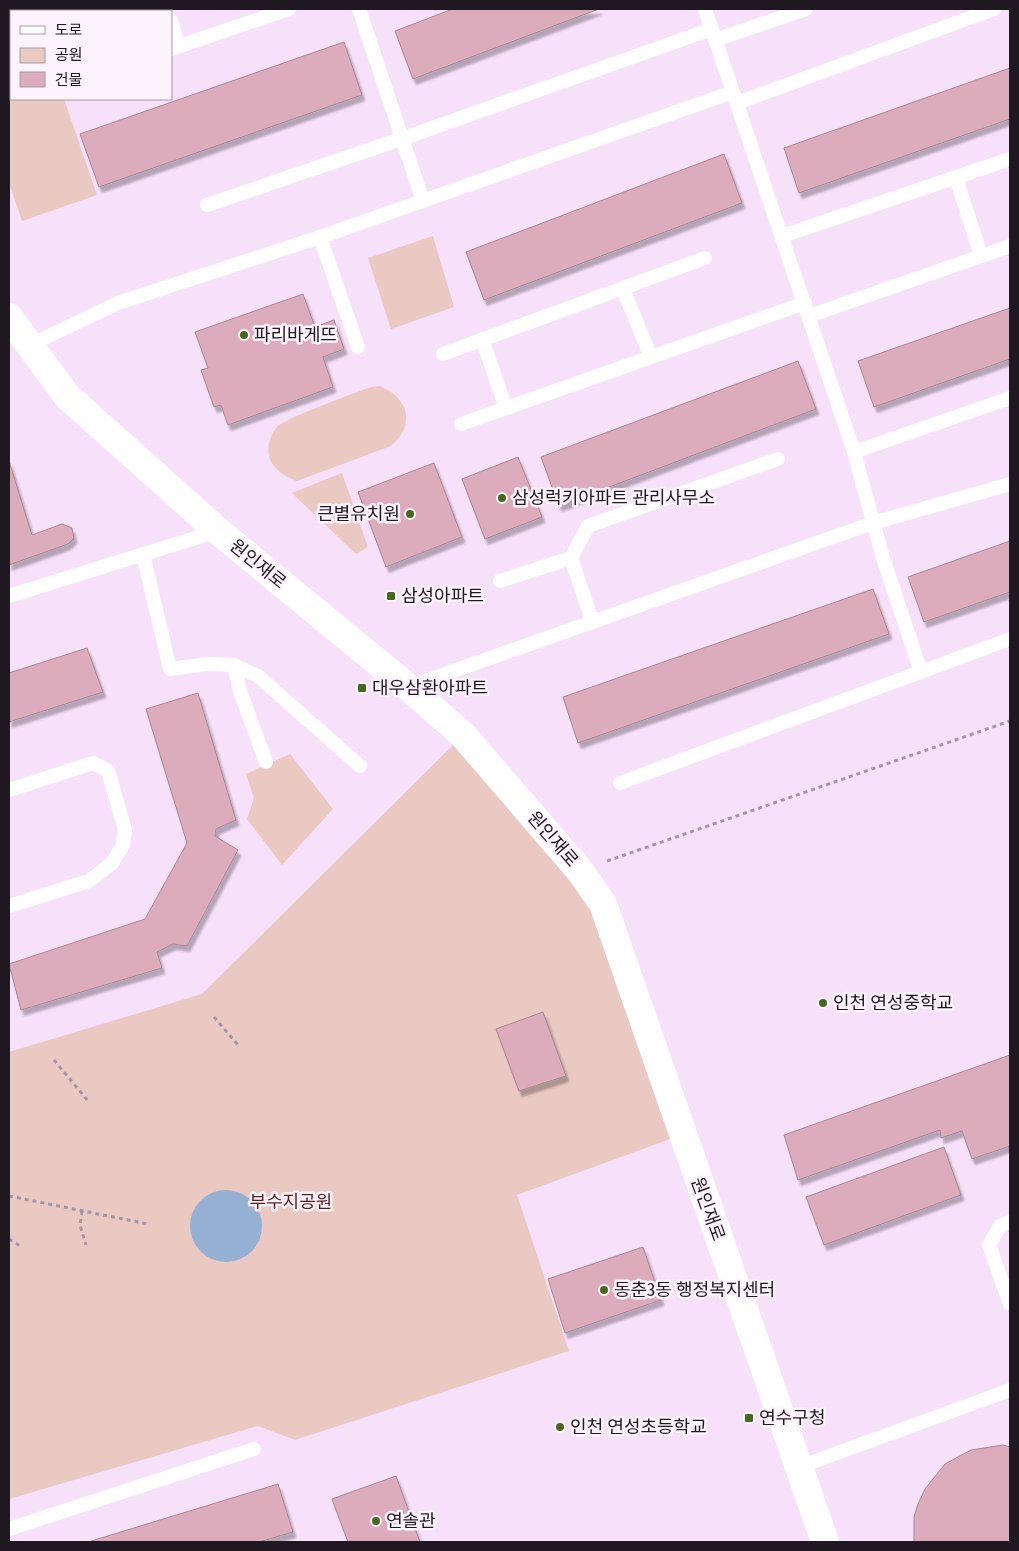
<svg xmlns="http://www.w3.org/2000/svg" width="1019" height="1551" viewBox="0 0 1019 1551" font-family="'Fira Sans Condensed','Noto Sans KR',sans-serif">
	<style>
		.green { fill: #eac9c3 }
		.water { fill: #96b0d4 }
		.building { fill: #ddacbc; stroke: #a68791; filter: url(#shadow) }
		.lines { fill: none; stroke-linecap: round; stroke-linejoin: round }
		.path { stroke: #a594a6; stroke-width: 3; stroke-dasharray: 4 4; stroke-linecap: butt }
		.lane { stroke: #fff; stroke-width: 14 }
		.secondary { stroke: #fff; stroke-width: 28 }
		.poi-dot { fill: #47671e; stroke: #fcf3fd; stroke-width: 2 }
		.labels { text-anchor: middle; stroke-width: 5; stroke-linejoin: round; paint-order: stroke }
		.poi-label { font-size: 18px; fill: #1f1820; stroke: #fcf3fd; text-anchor: start }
		.street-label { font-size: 18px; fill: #1f1820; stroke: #fcf3fd }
		.park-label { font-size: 18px; fill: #5a1e16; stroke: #fcf3fd }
	</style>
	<defs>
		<filter id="shadow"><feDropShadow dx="3" dy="5.5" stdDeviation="1" flood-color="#0004"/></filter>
	</defs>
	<rect width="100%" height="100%" fill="#f7e0f9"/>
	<g class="green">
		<path d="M11,74V99H64L97,195L22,221L9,183V75Z"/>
		<path d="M433,236L454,307L391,329L368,258Z"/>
		<path d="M380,386C409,398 416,425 391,446L297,481C286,477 272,469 269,456C267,447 270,435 277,427C287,417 353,394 371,387Z"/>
		<path d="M342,473L368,547L356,554L292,493Z"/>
		<path d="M463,735L580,871L681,1135L517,1195L569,1351L295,1440L258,1426L9,1499V1052L202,994Z"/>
		<path d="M290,754L333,809L282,865L247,819L254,798L246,774Z"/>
	</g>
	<circle class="water" cx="226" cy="1226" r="36"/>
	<g class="building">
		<path d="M453,9H599L413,79L395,31Z"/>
		<path d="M344,42L362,95L99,187L80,134Z"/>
		<path d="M1010,68V119L799,193L784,148Z"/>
		<path d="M724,154L742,203L484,300L466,252Z"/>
		<path d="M303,294L315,327L334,320L344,349L323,357L333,387L228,425L221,405L214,407L201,370L208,368L195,332Z"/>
		<path d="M1010,308V359L874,407L858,361Z"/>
		<path d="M798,361L816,409L559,506L541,457Z"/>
		<path d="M518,457L542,517L485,539L462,479Z"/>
		<path d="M9,461L32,535L62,524L72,528L74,538L68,544L9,565Z"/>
		<path d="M434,463L462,537L386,567L358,492Z"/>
		<path d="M1010,541V592L924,622L908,577Z"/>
		<path d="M873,589L889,634L578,743L563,697Z"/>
		<path d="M87,648L103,692L9,722V673Z"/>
		<path d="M198,693L236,820L216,829L215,836L238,850L187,946L173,944L157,952L162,968L21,1010L9,964L145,919L187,843L146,709Z"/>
		<path d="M543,1012L566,1076L519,1091L496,1029Z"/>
		<path d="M1010,1055V1146L972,1159L962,1131L941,1138L940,1130L798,1180L784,1135Z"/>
		<path d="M944,1147L961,1195L824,1245L806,1197Z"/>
		<path d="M643,1247L661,1300L565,1333L548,1279Z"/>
		<path d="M1003,1445L1010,1447V1542H914V1517L918,1504L925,1489L945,1464L971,1450Z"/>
		<path d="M396,1476L420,1542H348L332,1499Z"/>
		<path d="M278,1484L293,1532L259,1542H88Z"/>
	</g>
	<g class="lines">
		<g class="path">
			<path d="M607,861L1010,721"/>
			<path d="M214,1017L238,1045"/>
			<path d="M54,1060L88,1101"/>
			<path d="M9,1196L148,1224"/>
			<path d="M82,1211L80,1225L86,1245"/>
			<path d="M9,1239L22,1247"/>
		</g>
		<g class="lane">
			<path d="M359,9L423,201"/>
			<path d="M705,9L854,452L883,558L921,672"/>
			<path d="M171,20L179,46"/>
			<path d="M715,40L806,9"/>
			<path d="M171,49L289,9"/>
			<path d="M737,103L994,9"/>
			<path d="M956,177L981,256"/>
			<path d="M207,205L404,138L712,29"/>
			<path d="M782,236L1010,159"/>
			<path d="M320,237L358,347"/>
			<path d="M623,289L651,357"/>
			<path d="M809,316L1010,246"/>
			<path d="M482,339L506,408"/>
			<path d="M30,345L118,303L320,237L733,92"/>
			<path d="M443,354L705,258"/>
			<path d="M461,424L805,303"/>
			<path d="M854,452L1010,398"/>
			<path d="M143,554L170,669L207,664L234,665L258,676L360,766"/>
			<path d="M500,581L571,558"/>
			<path d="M9,596L218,531"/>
			<path d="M592,620L571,558L588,526L778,459"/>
			<path d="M234,665L241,694L266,762"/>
			<path d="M408,687L873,523L1010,484"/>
			<path d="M620,783L1010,639"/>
			<path d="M9,790L93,763L108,771L125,830L123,845L112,863L89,881L9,906"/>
			<path d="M1010,1222L1000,1226L989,1245L1010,1304"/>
			<path d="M799,1467L1010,1390"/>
			<path d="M9,1529L254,1449"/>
		</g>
		<path class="secondary" d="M9,317L67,396L218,531L408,687L463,735L580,871L603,904L825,1542"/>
	</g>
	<g class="poi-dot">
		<circle cx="244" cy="335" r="5"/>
		<circle cx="502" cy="498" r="5"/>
		<circle cx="410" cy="514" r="5"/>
		<rect x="386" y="591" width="10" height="10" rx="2.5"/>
		<rect x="357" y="683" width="10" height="10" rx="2.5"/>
		<circle cx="823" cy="1003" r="5"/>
		<circle cx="604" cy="1290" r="5"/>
		<rect x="744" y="1413" width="10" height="10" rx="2.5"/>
		<circle cx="560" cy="1427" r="5"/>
		<circle cx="376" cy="1521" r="5"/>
	</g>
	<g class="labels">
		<g class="poi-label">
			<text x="254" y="341">파리바게뜨</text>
			<text x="512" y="504">삼성럭키아파트 관리사무소</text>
			<text x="400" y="520" text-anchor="end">큰별유치원</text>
			<text x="401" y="602">삼성아파트</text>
			<text x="372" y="694">대우삼환아파트</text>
			<text x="833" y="1009">인천 연성중학교</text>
			<text x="614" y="1296">동춘3동 행정복지센터</text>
			<text x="759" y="1424">연수구청</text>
			<text x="570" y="1433">인천 연성초등학교</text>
			<text x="386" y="1527">연솔관</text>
		</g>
		<g class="street-label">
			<text transform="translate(258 564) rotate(39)" y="6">원인재로</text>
			<text transform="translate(553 839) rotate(49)" y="6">원인재로</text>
			<text transform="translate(708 1209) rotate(70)" y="6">원인재로</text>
		</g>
		<g class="park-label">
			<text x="291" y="1208">부수지공원</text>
		</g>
	</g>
	<rect width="1019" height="1551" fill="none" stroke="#1f1820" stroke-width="20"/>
	<rect x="10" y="10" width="162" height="90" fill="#fcf3fd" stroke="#a49ba5"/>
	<rect x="20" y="26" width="25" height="8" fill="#ffffff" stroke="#a49ba5"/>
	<text x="55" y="35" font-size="15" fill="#1f1820">도로</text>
	<rect x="20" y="48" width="25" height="15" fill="#eac9c3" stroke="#a49ba5"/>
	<text x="55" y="60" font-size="15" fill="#1f1820">공원</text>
	<rect x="20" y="72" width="25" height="15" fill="#ddacbc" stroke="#a49ba5"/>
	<text x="55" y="85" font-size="15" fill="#1f1820">건물</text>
</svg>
